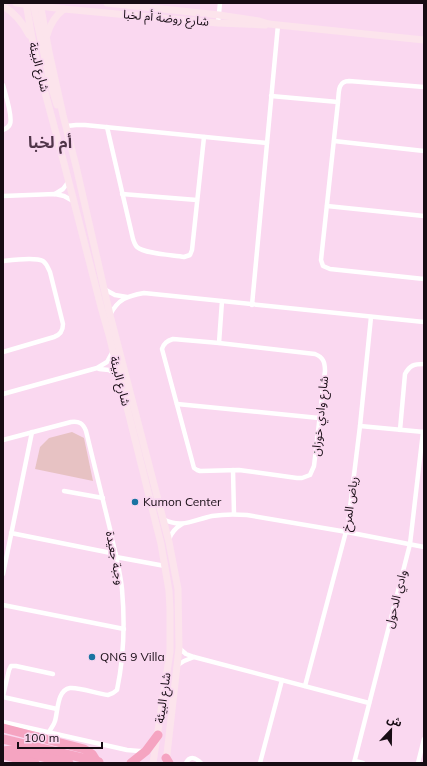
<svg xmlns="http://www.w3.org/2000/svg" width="427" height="766" viewBox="0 0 427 766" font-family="Mulish,'Noto Sans Arabic',sans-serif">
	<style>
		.green { fill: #e7c2c3 }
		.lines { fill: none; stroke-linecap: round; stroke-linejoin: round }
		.street { stroke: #fff; stroke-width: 4.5 }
		.secondary { stroke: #fce4ec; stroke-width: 7 }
		.highway { stroke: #f5a4c1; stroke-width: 9 }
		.poi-dot { fill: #1a73a2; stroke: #fad8f0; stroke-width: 1.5 }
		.labels { text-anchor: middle; stroke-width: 3.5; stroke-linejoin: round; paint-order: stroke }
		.street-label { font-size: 12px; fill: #170c14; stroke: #fad8f0 }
		.poi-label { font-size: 12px; fill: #170c14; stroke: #fad8f0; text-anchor: start }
		.district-label { font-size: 16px; font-weight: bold; fill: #503549; stroke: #fad8f0 }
	</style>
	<rect width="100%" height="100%" fill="#fad8f0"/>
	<path class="green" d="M72,432L84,438L93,481L35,469L40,447L49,438Z"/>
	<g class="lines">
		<g class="street">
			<path d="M218,23L220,3"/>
			<path d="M3,85C5,93 13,116 10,124C9,127 7,128 3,130"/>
			<path d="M424,87L349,81C337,81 339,94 338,102L321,260L323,266L330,269L424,279"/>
			<path d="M271,96L338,102"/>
			<path d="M67,126L76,125H85L267,143"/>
			<path d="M107,127L133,239C134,242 135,245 137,247C145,254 173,255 184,257L190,255L192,250L204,137"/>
			<path d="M334,141L424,151"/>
			<path d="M55,194L63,189L69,181"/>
			<path d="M122,194L197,200"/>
			<path d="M3,196L55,194L64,196L73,201"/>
			<path d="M327,206L424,216"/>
			<path d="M3,261C12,260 35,257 43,261C47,264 48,268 50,272L63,324C63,331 60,335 54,337L3,352"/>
			<path d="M104,289L115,295L127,297"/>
			<path d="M252,305L278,25"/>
			<path d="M110,315C118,299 127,296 144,293L424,322"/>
			<path d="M173,339L219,343L315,354C323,357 325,362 325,371L314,466L310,475L302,478H297L239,470L200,471L197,470L194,468L162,349C164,343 167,341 173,339Z"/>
			<path d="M219,343L222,301"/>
			<path d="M99,369L109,370L119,377"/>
			<path d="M3,394L97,368L107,362L113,351"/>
			<path d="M177,404L319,418"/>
			<path d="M360,426L424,432"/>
			<path d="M400,430L405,374C410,365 414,364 424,364"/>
			<path d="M3,440L71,422C79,421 83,423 86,431C94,463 102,496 110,529C114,549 120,569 122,589C125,623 124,657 117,690C114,693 112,694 108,695C97,694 80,687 70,688C57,690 58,711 55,721C54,725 51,728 49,732"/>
			<path d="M233,470L234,514"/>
			<path d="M64,491L103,498"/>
			<path d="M163,519C182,529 193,520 212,516C224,514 235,514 247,515L347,532L424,547"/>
			<path d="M11,533L116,554"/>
			<path d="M169,539C172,532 175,528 182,524"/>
			<path d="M116,557L165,566"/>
			<path d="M3,574L32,432"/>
			<path d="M3,605L124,629"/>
			<path d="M179,648L186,654L194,657L369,703"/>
			<path d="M178,665L184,661L194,657"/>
			<path d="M305,686L348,524L360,426L371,317"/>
			<path d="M3,696L9,670L11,666H16L53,674"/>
			<path d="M3,697L57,709"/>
			<path d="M3,722L127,750L139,751H143"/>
			<path d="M355,761L363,763"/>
			<path d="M186,763C190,755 196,758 201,763"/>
			<path d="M260,763L282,680"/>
			<path d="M354,763L410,544L423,432"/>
			<path d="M418,763L424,739"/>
		</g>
		<g class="secondary">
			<path d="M16,3L64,9L160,18L218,23L265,25"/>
			<path d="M26,3L35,55L65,167L101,307L109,335L161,544L169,591L170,609V652L153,763"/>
			<path d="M33,3L50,82L57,105"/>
			<path d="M40,3L49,52L63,115L76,166L110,315L169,542L178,589L179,648L166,763"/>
			<path d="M107,3L219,15L259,21L269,24L278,25L424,40"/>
			<path d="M3,6C15,13 23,23 29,35"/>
			<path d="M47,35C50,24 55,16 64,9"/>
		</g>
		<g class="highway">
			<path d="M3,728L84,749L92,754L97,762"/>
			<path d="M3,739L99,762"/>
			<path d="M3,751L12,750L69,763"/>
			<path d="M3,755L35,763"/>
			<path d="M166,758L169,763"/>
			<path d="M131,763L146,751L158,735"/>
		</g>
	</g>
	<g class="poi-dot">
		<circle cx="135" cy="502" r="4"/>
		<circle cx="92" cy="657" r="4"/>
	</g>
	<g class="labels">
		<g class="street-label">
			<text transform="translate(166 18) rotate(5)" y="4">شارع روضة أم لخبا</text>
			<text transform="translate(39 67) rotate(76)" y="4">شارع البيئة</text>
			<text transform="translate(120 381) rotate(76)" y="4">شارع البيئة</text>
			<text transform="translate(320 416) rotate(-84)" y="4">شارع وادي خوزان</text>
			<text transform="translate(350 504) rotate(-82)" y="4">رياض المرخ</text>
			<text transform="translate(115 558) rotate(79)" y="4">وجبة جعيدة</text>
			<text transform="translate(396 599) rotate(-76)" y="4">وادي الدحول</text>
			<text transform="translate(163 698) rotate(-82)" y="4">شارع البيئة</text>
		</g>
		<g class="poi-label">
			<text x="143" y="506">Kumon Center</text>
			<text x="100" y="661">QNG 9 Villa</text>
		</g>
		<g class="district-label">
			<text x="50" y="148">أم لخبا</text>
		</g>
	</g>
	<rect width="427" height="766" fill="none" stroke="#170c14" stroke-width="8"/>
	<g transform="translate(391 730) rotate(22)" stroke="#fad8f0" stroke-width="3" paint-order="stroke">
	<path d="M0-3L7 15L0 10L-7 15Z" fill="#170c14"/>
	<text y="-6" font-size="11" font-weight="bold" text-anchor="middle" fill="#170c14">ش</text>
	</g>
	<path d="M18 742v6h84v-6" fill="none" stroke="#170c14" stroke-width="2"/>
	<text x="24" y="742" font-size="12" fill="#170c14" stroke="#fad8f0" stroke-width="3" paint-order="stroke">100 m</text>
</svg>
